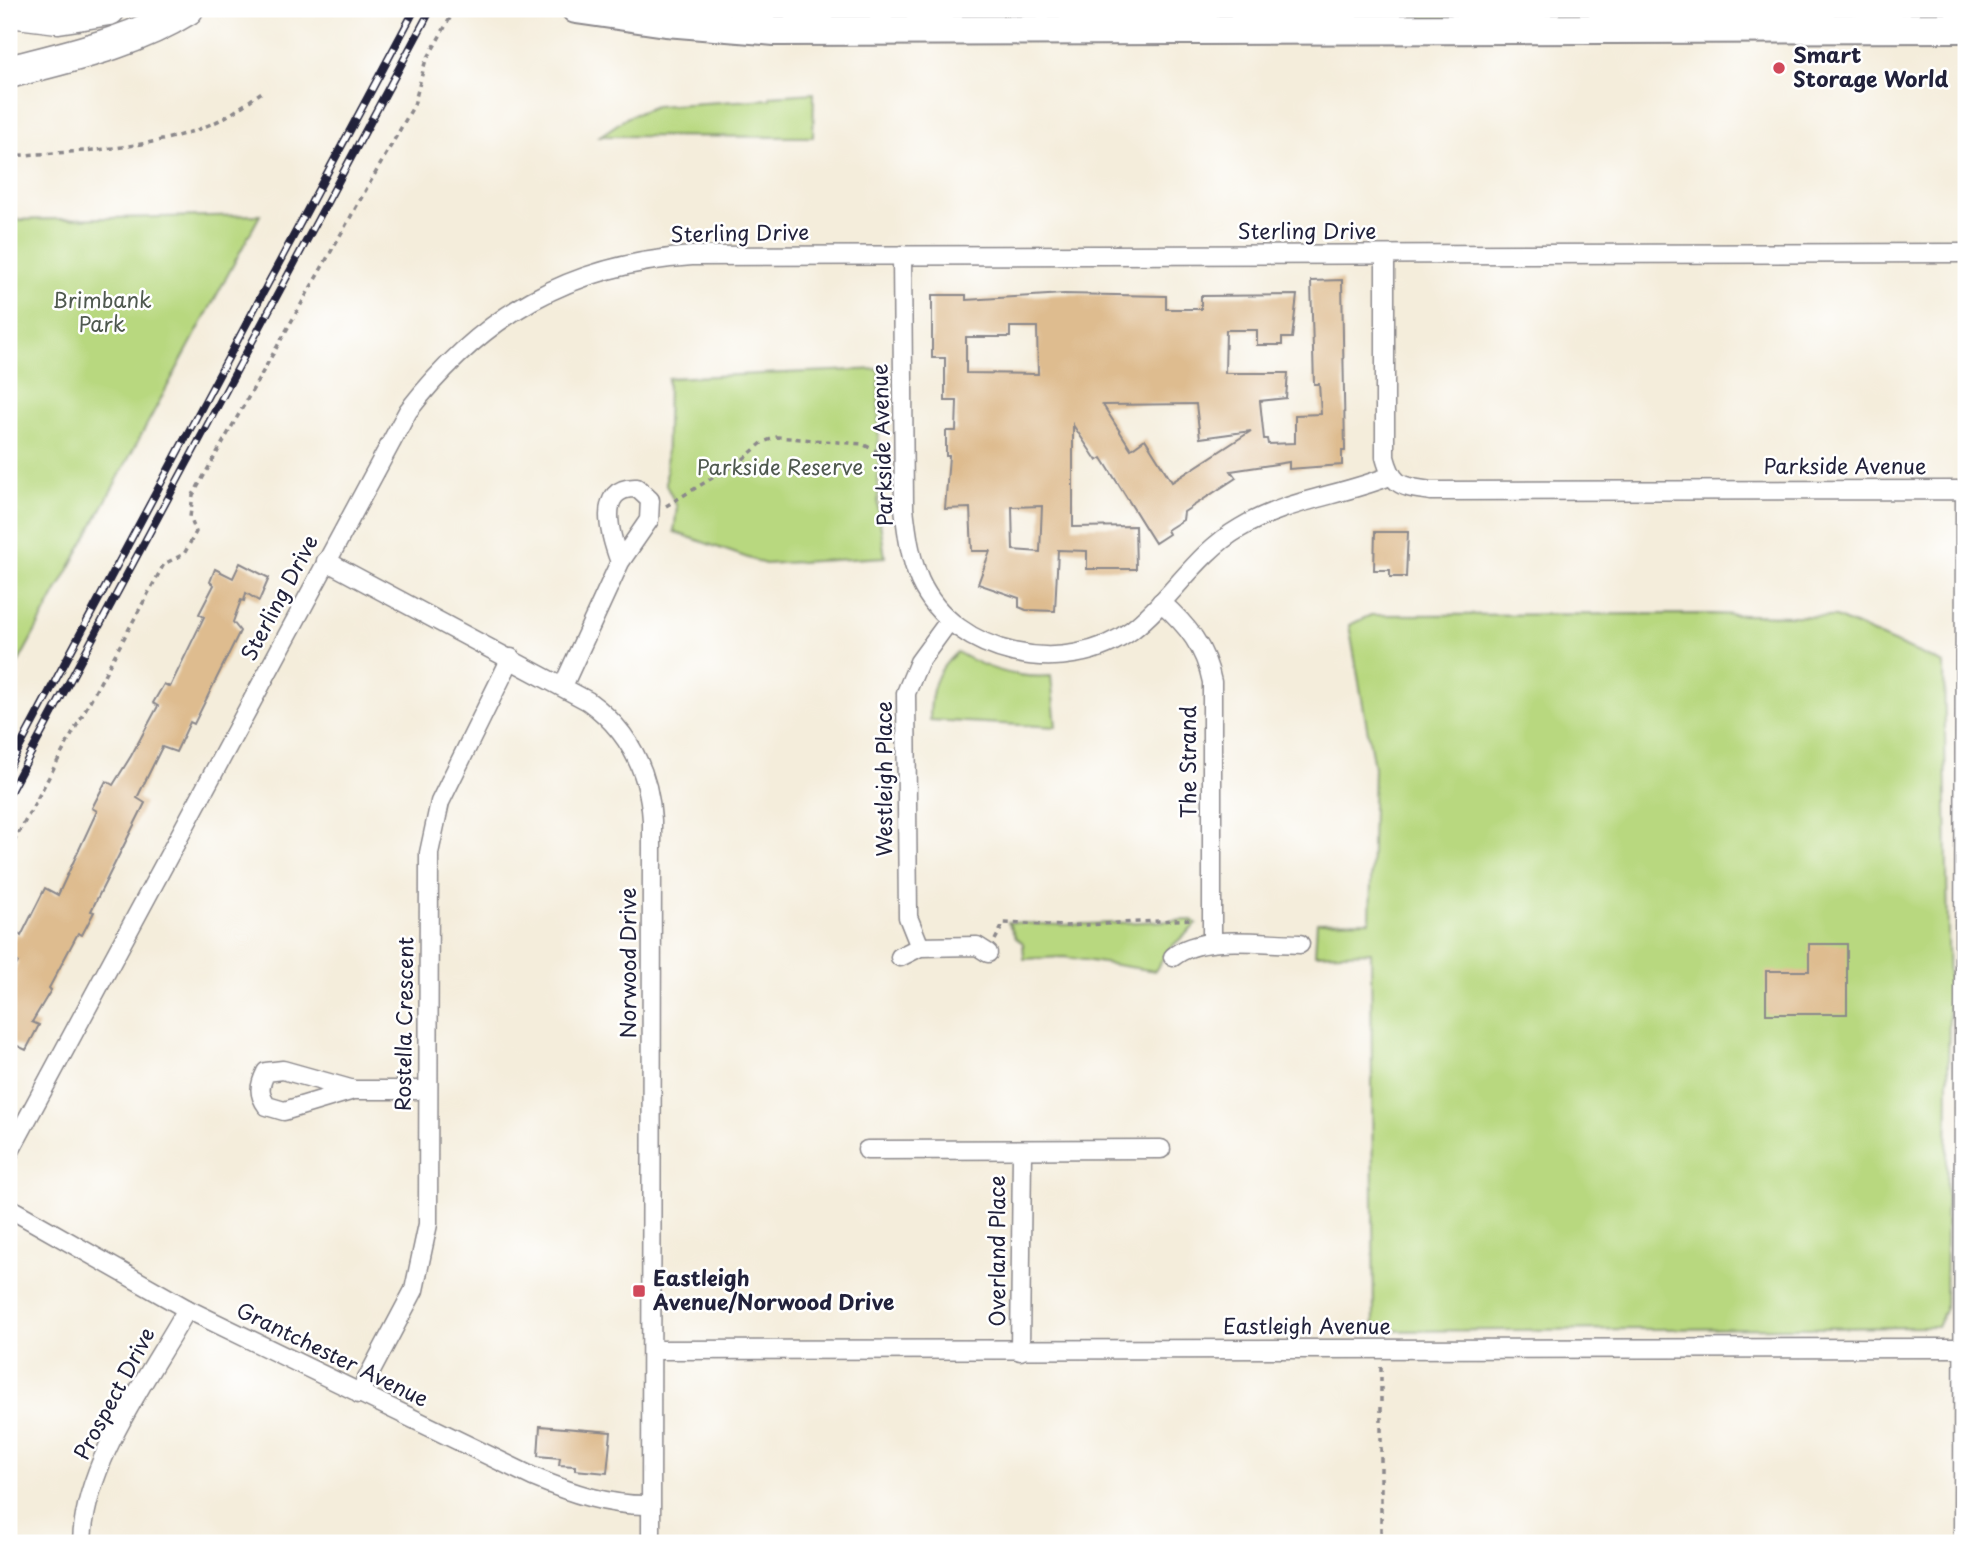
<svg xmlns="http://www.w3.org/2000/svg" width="1975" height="1552" viewBox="0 0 1975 1552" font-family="'Playpen Sans',sans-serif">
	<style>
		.green { fill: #b8d87f; stroke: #6d7d5d; stroke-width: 2 }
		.building { fill: #debc8f; fill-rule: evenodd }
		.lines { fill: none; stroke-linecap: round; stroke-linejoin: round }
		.minor-casing { stroke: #8b888b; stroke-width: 21 }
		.primary-casing { stroke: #8b888b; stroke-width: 32 }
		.motorway-casing { stroke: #8b888b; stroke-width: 35 }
		.path { stroke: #8b888b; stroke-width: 3.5; stroke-dasharray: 5 5; stroke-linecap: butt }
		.minor { stroke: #fff; stroke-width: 18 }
		.primary { stroke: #fff; stroke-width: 28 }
		.motorway { stroke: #fff; stroke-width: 32 }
		.rail-casing { stroke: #22223b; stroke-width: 8 }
		.rail { stroke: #fff; stroke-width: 5; stroke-dasharray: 16; stroke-linecap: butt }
		.poi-dot { fill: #d1495b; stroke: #fff; stroke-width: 2.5 }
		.labels { text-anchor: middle; stroke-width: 5; stroke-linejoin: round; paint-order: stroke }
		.poi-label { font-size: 21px; font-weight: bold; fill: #22223b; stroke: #fff; text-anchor: start }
		.street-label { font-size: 21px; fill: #22223b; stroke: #fff }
		.park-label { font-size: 21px; fill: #4f594f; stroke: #fff }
	</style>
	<rect width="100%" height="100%" fill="#fff"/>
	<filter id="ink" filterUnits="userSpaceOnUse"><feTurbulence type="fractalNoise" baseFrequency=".0143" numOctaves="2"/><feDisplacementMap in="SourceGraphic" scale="14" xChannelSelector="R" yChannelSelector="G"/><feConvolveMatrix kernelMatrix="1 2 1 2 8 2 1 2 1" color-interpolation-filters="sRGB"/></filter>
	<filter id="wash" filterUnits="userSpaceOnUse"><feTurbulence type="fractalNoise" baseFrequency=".00686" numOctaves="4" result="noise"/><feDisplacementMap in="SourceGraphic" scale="28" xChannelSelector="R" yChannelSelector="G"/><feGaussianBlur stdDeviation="1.57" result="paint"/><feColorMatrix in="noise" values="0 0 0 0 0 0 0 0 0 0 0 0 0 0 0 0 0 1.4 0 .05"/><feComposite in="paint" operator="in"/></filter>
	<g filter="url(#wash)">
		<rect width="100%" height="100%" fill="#f4eddb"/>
		<g class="green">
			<path d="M642,9H1966V18L830,21Z"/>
			<path d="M814,93L813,137L600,136L628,117L655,106L770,99L771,96Z"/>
			<path d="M260,215L9,680V220Z"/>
			<path d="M879,369L878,508L885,557L765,564L674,532L677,507L666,485L668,378Z"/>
			<path d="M1706,614L1836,617L1944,664L1949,1006L1945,1310L1937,1327L1374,1331L1371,952L1315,954L1317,922L1370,921L1374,767L1349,625L1371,615Z"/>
			<path d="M957,652C986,669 1016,679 1051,676L1056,727L930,720C930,691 935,671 957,652Z"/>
			<path d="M1192,920L1197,924L1169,949L1155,971L1064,957L1024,959L1023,943L1016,938L1008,922L1062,925Z"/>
		</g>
		<g id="blocks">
			<g class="building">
				<path d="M1342,280L1345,451H1342V465L1289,469V462L1231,471L1236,478L1184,512L1183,520L1167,530L1169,534L1155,543L1102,458L1097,461L1073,425V527L1135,526L1136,569H1087V551L1058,550L1055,611L1026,610L1019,607V598L978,584L990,551H972L970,508L945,509L949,456H946V431H956L957,401H945V358H932V295H966V300L1064,294L1166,296V309H1201V296L1297,295L1292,338H1282V345H1257V330H1226L1225,373H1288L1286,398L1260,401L1264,439H1267L1268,444L1295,443V415L1321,414L1319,384H1314L1311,281ZM1010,327H1037L1038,374L966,373V337H1010ZM1196,404L1200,438L1251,431L1172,482L1145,439L1131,449L1103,405ZM1042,506L1040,552L1013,550L1012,507Z"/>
				<path d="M1375,532H1408L1406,577H1390V570H1374Z"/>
				<path d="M240,563L269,578L259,601L246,593L244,601L241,600L233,622L240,631L194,724L190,722L176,752L162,747L137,798L145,803L91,911L94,912L82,935L78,933L49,988L51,990L32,1022L39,1025L26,1050L9,1042V979L18,962L9,958V947L17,933L21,936L45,888L58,895L97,811L92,808L106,781L113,785L131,756L158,706L153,703L164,684L170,687L204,617L199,614L214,585L210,582L215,569L233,578Z"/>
				<path d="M1809,944H1847V1014H1766V971H1809Z"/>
				<path d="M540,1426L611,1432L607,1473L575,1470V1466L559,1465L560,1458L538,1456Z"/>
			</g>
		</g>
	</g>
	<g filter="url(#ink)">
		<use href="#blocks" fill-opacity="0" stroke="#8b888b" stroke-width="2"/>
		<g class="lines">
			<defs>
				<g id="minor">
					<path d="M902,255L904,508C907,533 910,558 920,581C955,657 1066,679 1132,630C1172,599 1195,554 1240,528C1287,500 1340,496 1390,476"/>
					<path d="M1385,255V457C1393,487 1401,486 1430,491L1965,490L1963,1543"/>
					<path d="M326,561L588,701C628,730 649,770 652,820L651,1543"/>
					<path d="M1161,602C1188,626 1205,647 1212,682V940"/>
					<path d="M563,686L620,562L649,520L650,500L637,488C594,486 611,538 620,562"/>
					<path d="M920,947L908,917L906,693L919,662L949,621"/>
					<path d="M900,957L920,947L977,946L988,953"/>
					<path d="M1173,957C1201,933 1263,944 1300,944"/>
					<path d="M354,1090L284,1111L267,1106C258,1094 259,1086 266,1072L283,1070L354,1090H426"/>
					<path d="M867,1150L1161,1149"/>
					<path d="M9,1153L408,411C482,315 570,264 692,256L1966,253"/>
					<path d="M9,1208L187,1309L533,1477C571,1493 609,1506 650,1505"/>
					<path d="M652,1350L1963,1348"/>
					<path d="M1020,1351L1022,1152"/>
					<path d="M359,1394L414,1290L428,1224L429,853L440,802L511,658"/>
					<path d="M82,1543C84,1462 148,1379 187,1309"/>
				</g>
				<path id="primary" d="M576,9L666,22L775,31L1966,28"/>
				<g id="motorway">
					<path d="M9,11L58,17L109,9"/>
					<path d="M9,72C70,56 133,43 187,9"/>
				</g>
			</defs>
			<use href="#minor" class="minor-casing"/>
			<use href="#primary" class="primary-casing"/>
			<use href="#motorway" class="motorway-casing"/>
			<g class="path">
				<path d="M9,156C75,151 150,151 211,124C229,117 246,103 262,92"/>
				<path d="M666,506L742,460L763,442L777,437L862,444L887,456"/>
				<path d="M9,851L164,564L184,554L196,532L190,517L193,495L414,105L425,63L455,9"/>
				<path d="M995,940L1004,923L1067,926L1194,919"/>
				<path d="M1381,1367V1543"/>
			</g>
			<use href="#minor" class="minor"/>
			<use href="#primary" class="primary"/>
			<use href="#motorway" class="motorway"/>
			<defs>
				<g id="rail">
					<path d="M9,767L415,9"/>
					<path d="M9,794L431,9"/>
				</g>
			</defs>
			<use href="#rail" class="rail-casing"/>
			<use href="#rail" class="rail"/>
		</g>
	</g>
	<g class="poi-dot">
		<circle cx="1779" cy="68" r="7"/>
		<rect x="632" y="1284" width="14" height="14" rx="3.5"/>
	</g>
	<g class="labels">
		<g class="poi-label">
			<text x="1793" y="63">Smart<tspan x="1793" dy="24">Storage World</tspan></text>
			<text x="653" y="1286">Eastleigh<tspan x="653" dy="24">Avenue/Norwood Drive</tspan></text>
		</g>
		<g class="street-label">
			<text x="1307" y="239">Sterling Drive</text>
			<text transform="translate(740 234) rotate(-1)" y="7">Sterling Drive</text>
			<text transform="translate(883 445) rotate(-92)" y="7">Parkside Avenue</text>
			<text x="1845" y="474">Parkside Avenue</text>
			<text transform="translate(280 598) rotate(-62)" y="7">Sterling Drive</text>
			<text transform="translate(1189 762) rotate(-90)" y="7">The Strand</text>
			<text transform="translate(885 779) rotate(-90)" y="7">Westleigh Place</text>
			<text transform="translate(629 963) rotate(-90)" y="7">Norwood Drive</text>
			<text transform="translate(405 1024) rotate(-89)" y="7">Rostella Crescent</text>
			<text transform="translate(998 1251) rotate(-90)" y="7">Overland Place</text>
			<text x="1307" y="1334">Eastleigh Avenue</text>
			<text transform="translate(332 1355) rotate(26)" y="7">Grantchester Avenue</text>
			<text transform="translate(115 1394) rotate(-62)" y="7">Prospect Drive</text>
		</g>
		<g class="park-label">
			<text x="102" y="308">Brimbank<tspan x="102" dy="24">Park</tspan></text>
			<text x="780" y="475">Parkside Reserve</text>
		</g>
	</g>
	<rect width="1975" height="1552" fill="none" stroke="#fff" stroke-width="35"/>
</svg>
